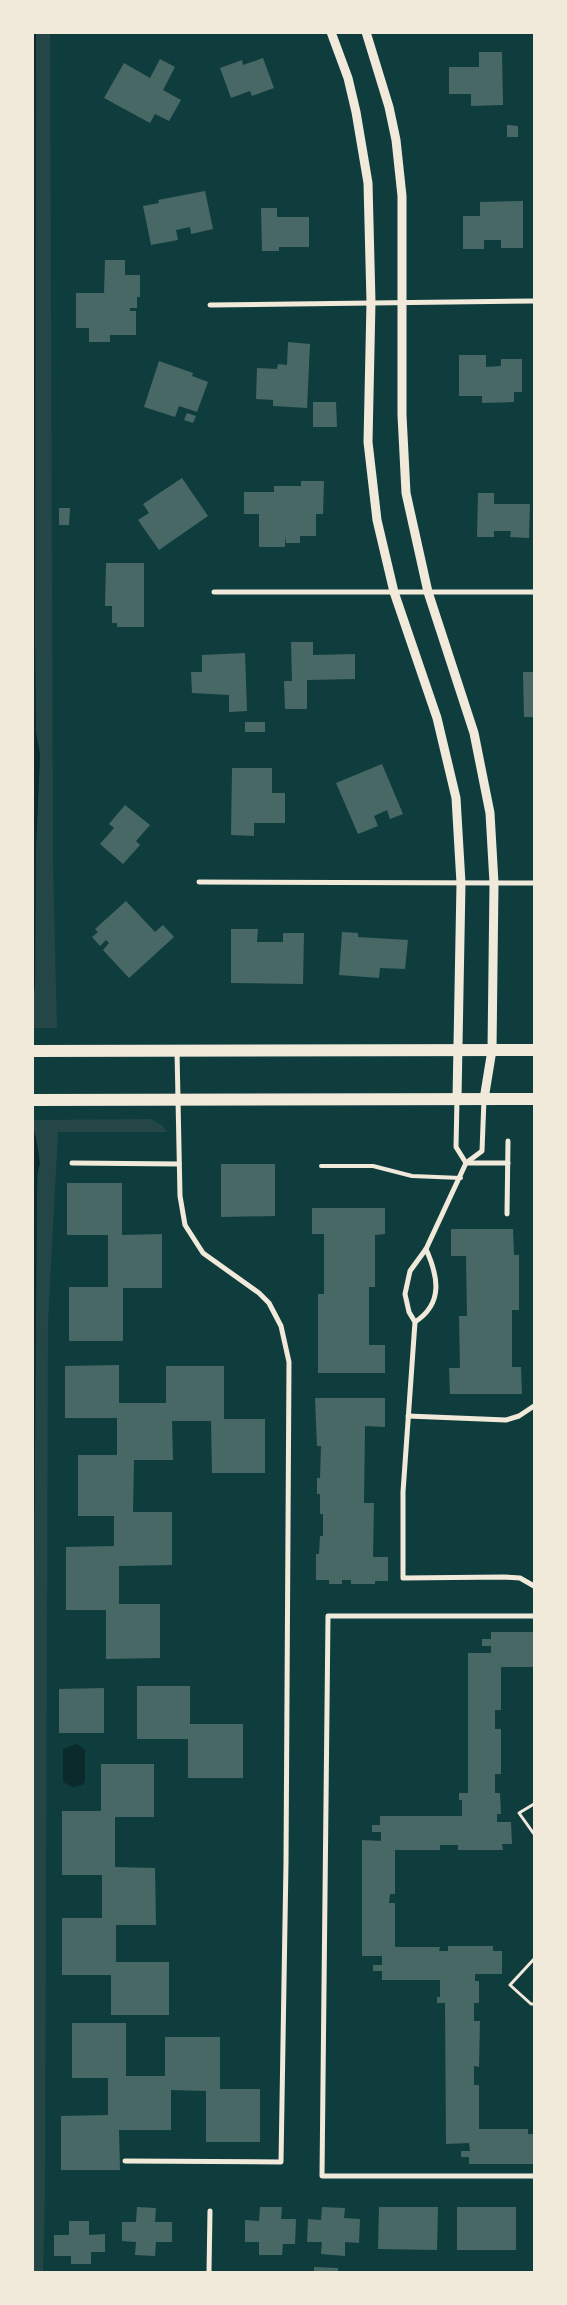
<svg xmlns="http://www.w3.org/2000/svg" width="567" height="2305" viewBox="0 0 567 2305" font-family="Karla,sans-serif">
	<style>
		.green { fill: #244646 }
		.water { fill: #0a2a2b }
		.building { fill: #486865 }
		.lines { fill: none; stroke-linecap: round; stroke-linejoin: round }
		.path { stroke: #f1e9da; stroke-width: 3 }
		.service { stroke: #f1e9da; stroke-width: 4 }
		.minor { stroke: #f1e9da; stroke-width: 5 }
		.tertiary { stroke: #f1e9da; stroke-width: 9 }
		.primary { stroke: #f1e9da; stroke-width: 12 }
	</style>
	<rect width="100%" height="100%" fill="#0f3d3e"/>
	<g class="green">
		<path d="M50,32L53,865L57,1028H33V1002L35,984L36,846L40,755L36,732L35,645V60L36,33Z"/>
		<path d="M151,1119L162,1125L167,1132H58L48,1321L45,2190L43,2272H32L33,1716L37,1193L39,1158L32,1120Z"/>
	</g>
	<g class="water">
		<path d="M36,33L35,645L36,732L40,755L36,846L35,984L33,1002L32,33Z"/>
		<path d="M33,1128L36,1137L40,1164L37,1174L33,1716L34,1861L33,1912Z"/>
		<path d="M77,1744L85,1750V1782L82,1785L73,1787L63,1782V1749Z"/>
	</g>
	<g class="building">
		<path d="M479,52H502L503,105L471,106V94H449V67H479Z"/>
		<path d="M263,58L274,88L252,96L250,91L231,98L220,68L242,60L243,65Z"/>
		<path d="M160,59L175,67L163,90L181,100L169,121L155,114L150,123L104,98L124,63L150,78Z"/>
		<path d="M507,125L518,126V137H507Z"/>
		<path d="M205,191L213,229L191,234L190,227L176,230L178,240L151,245L143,206L159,203L158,200Z"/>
		<path d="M523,201V248H501V240H484V249H463V216H480V202Z"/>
		<path d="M261,208H277V217H309V247H279V251H262Z"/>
		<path d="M105,260H125V275H140V297H137V308H130V311H136V335H110V342H89V328H76V293H104Z"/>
		<path d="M288,342L310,344L307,408L273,406V400L256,399L257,368L277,369L278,364L287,365Z"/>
		<path d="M459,355H486V367L501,366V359H522V392H514V402L482,403V396H459Z"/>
		<path d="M159,361L193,373L192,376L208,382L197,412L179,406L175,417L144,407Z"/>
		<path d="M313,402H336L337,427H313Z"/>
		<path d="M187,413L196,416L193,423L184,420Z"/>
		<path d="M182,478L208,516L159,550L138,520L149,513L143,504Z"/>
		<path d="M301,481H324L323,514H316V536H300V543H286L285,535V547H259V514H244V492H274V486H301Z"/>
		<path d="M478,493H494V504H530L529,538L510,537L511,531H494V537H477Z"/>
		<path d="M59,508H70L69,525H59Z"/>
		<path d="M106,563H144V627H117V623H112V606H105Z"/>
		<path d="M291,642H313V655L355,654V679L307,680V709H285L284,681H292Z"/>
		<path d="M245,653L247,711L229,712V695L192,693L191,672H202V655Z"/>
		<path d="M523,672H534V717H524Z"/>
		<rect x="245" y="722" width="20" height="10"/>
		<path d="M382,764L403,814L390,819L387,810L374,816L378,826L358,834L336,783Z"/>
		<path d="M232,768H272V793H285V823H254V836L231,835Z"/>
		<path d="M125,805L150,825L136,841L140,845L123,864L100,844L114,828L109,824Z"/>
		<path d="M126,901L155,932L163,925L174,937L129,978L103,950L109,943L106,940L100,946L92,937L98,932L95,929Z"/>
		<path d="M231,929H258L257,942H283V933H304L303,984L231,983Z"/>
		<path d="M342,932L358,933V937L408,940L405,969L380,968L379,978L339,975Z"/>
		<path d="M221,1164H275V1216L221,1217Z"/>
		<path d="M67,1183H122V1235L162,1234V1288H123V1341H69V1287H108V1235H67Z"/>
		<path d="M312,1208H385V1234L375,1235V1287H369V1345H385V1373H318V1294H324V1234H312Z"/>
		<path d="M451,1229H513L514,1255H519V1310H512V1367H521L522,1394H450L449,1368H460L459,1316H467L466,1256H451Z"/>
		<path d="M119,1365V1403H166V1366H224V1419H265V1473H212L211,1421H172L173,1460H134L133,1512H172V1565L119,1566V1604H160V1658L106,1659V1610H66V1547L114,1546V1516H78V1455H117V1418H65V1366Z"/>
		<path d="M315,1398H385V1427L365,1426L364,1503H374L373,1557H388V1581H375V1584H351V1580H342V1584H329V1580H316V1554H319L320,1536H323V1514H320V1494H317V1478H320L321,1446H317Z"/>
		<path d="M491,1632H534V1667H501V1710H495V1729H501V1774H495V1793H500L501,1814H497V1822H511L512,1844H502L503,1850H458V1845H440V1850H395V1894H390L389,1903H395V1947H440L439,1951H448V1946H493V1951H502V1974H475V1981H479V2003H474V2021H480L479,2067L474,2066V2085H479V2129H528V2134H534V2164H469V2157H461V2151H470L469,2143L446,2144L445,2003H437V1997H440V1980H382V1971H373V1965H382V1956H362V1840L381,1841V1832H372V1825H380V1816H462V1800H459V1793H468V1653H491V1646H482V1639H491Z"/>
		<path d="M137,1686H190V1724H243V1778H188V1739H137Z"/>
		<path d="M104,1688V1733H59V1689Z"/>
		<path d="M101,1764H154V1817H115V1867L155,1868L156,1925H116V1962H169V2015H111V1975H62V1918H102V1875H62V1811H101Z"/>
		<path d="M72,2023H126V2076H165V2037H220V2089H260V2142H206V2091L171,2090V2130H119L120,2170H61V2116L108,2115V2078H72Z"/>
		<path d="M137,2207L156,2208L155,2222H172V2242H156L155,2256L135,2255L136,2242L122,2241V2222H136Z"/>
		<path d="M260,2207H282L281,2219H296L295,2244H283L282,2255H259V2242H245V2220L259,2221Z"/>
		<path d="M322,2207L345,2208L344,2218L360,2219L359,2243L345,2242V2256L321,2254L322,2242H307L308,2219L321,2220Z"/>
		<path d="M379,2207H438L437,2250L378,2249Z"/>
		<rect x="457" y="2207" width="59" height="43"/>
		<path d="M69,2221H89V2235L105,2234V2252H91V2264H71V2256H54V2235H69Z"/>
		<path d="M314,2267L338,2268V2272H314Z"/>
	</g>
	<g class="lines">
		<g class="path">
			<path d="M534,1804L519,1813L534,1834"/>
			<path d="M534,1959L510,1985L531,2004H534"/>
		</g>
		<path class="service" d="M321,1166H373L412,1176L461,1178"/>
		<g class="minor">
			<path d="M210,305L534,301"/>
			<path d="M214,592H534"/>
			<path d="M199,882L534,883"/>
			<path d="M457,1099L456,1147L466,1163"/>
			<path d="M484,1099L482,1151L466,1163L426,1249L410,1271L405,1294L409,1312L415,1322L403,1492V1578L504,1577L520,1578L534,1586"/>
			<path d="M72,1163L179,1164"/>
			<path d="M467,1163H508"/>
			<path d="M507,1214L508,1141"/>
			<path d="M415,1322C444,1303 438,1276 426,1249"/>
			<path d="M408,1416L506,1420L519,1416L534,1406"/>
			<path d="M534,1616H328L322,2176H534"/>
			<path d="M125,2161L281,2162L286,1863L289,1362L281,1326L269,1303L259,1293L203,1253L185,1225L180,1196L177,1051"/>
			<path d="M209,2272L210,2211"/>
		</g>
		<g class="tertiary">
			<path d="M331,32L348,78L356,112L368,183L371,302L368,442L377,520L394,592L437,718L456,798L461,883L457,1099"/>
			<path d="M366,32L389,107L396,140L402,196V415L406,493L428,592L474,733L490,813L494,883L492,1050L484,1099"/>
		</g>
		<g class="primary">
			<path d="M32,1051L534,1050"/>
			<path d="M32,1100L534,1099"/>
		</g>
	</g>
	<rect width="567" height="2305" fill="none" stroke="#f1e9da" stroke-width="68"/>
</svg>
